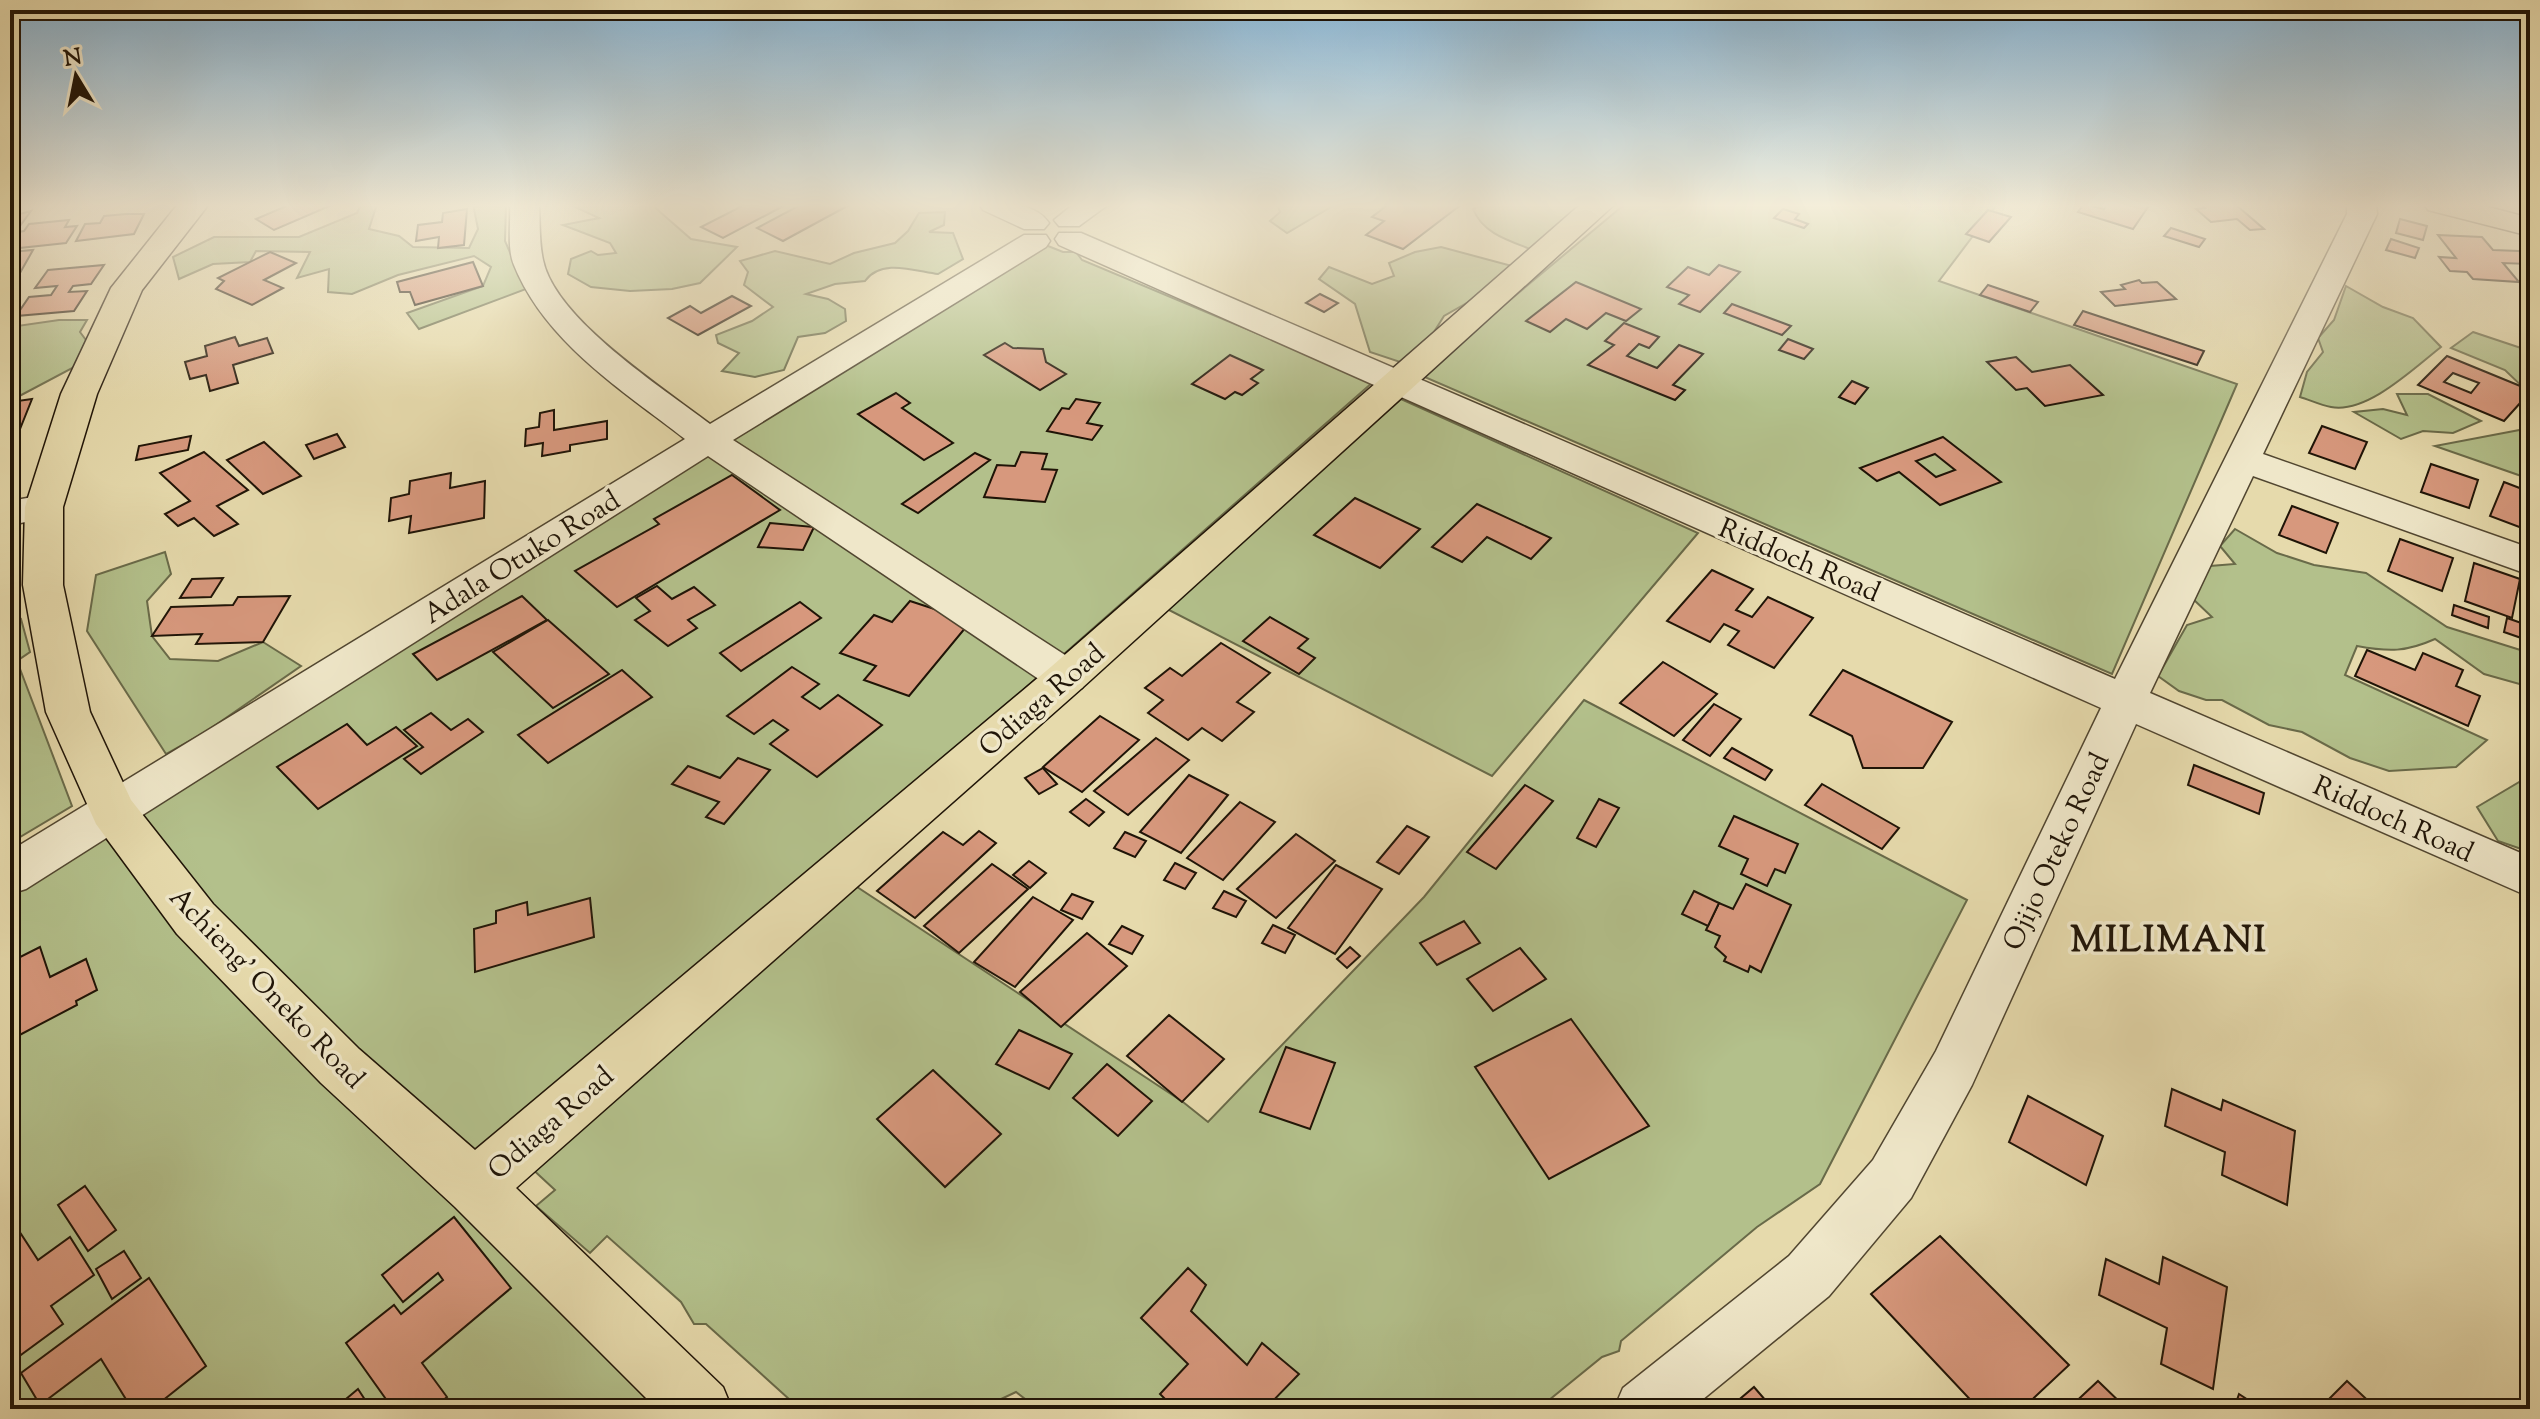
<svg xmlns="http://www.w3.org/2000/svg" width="2540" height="1419" viewBox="0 0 2540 1419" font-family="'Sorts Mill Goudy',serif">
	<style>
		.green { fill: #b3c08b; stroke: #696a49; stroke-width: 2; fill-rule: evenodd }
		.building { fill: #d7987d; stroke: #1f1407; stroke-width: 2; fill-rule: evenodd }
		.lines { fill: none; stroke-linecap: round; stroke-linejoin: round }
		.minor-casing { stroke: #514630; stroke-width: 3 }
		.major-casing { stroke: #1f1407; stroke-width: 3 }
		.minor { fill: #efe7c9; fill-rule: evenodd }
		.major { fill: #e6daac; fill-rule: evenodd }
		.labels { text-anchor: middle; stroke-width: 7; stroke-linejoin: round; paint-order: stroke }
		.street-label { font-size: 28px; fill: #1f1407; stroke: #efe7c9 }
		.district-label { font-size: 36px; font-weight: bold; letter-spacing: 2px; fill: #1f1407; stroke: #efe7c9 }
	</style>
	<rect width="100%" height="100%" fill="#e6daac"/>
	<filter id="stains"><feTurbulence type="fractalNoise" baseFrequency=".0025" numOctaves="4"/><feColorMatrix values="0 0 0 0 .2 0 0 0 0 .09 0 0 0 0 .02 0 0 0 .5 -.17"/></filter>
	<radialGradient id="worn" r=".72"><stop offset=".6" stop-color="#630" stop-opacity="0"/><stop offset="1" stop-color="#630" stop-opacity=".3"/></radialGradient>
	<g class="green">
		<path d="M361,204H377L369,229L399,236L413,247L469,248L478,229L473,204H506L505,241L526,289L419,329L407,313L483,286L491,267L474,256L398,275L352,294L328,292L329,269L297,278L310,252L256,251L250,262L213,264L179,279L173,257L214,237H299L357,213Z"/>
		<path d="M569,204H651L691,239L737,247L700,283L672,289L630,291L591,287L568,274L571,259L591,251L598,255L616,253L610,243L563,225L599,218Z"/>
		<path d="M1277,204H1336L1287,233L1270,221L1280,212Z"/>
		<path d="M1487,204H1581L1533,250C1510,241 1483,234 1473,209Z"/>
		<path d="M1625,204H1997L1939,281L2237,384L2112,674L1420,375Z"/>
		<path d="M945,212L944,225L929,232L953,233L963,259L938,274C915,271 881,258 865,281L835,284L806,294L828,299L845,309L846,321L825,333L798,337L784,370L755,377L722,371L739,353L718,343L716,335L752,321L773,307L744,285L748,272L740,261L775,251L830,264L854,253L895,243L908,231L919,213Z"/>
		<path d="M1043,244L1063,252H1076L1082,260L1373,382L446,1198L466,1206L671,1409H10V861ZM251,998L433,1186L256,1016Z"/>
		<path d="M1441,247L1512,266L1486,292L1444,316L1427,343L1403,363L1370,352L1355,304L1319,279L1329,267L1372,284L1394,276L1389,263L1415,252Z"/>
		<path d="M2346,286L2383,307L2413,318L2441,347C2414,368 2367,414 2331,407C2320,405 2310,400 2300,397L2307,372L2323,352L2318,338L2334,320Z"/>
		<path d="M59,320H87L80,332L97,355L10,401V327Z"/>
		<path d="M2473,332L2530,351V394L2505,370L2451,348Z"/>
		<path d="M2397,394H2428L2481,421L2453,433L2423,431L2401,439L2354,412L2383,409L2407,415Z"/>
		<path d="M1401,399L1698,533L1492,776L1167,609Z"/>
		<path d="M2530,428V479L2435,446Z"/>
		<path d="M2235,529L2277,553L2314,565L2366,573L2447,627L2530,653V687L2484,674L2435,639C2406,652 2389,652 2357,646L2345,675L2487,740L2456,767L2389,771L2350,758L2302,732L2269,725L2222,700H2206L2179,691L2158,676L2187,625L2212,617L2192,598L2210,566L2235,564L2220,546Z"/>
		<path d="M165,552L171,574L147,601L152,636L170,659L218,661L263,642L301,666L207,731L166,754L87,631L96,575Z"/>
		<path d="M21,619L30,652L17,661L72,806L10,843V622Z"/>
		<path d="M1584,700L1967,900L1820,1184L1757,1227L1621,1341L1619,1351L1602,1357L1538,1409H1038L1016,1392L980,1409H800L706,1324H694L681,1302L607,1236L590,1253L536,1206L555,1190L528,1165L851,883L1183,1102L1208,1122L1424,897Z"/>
		<path d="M2526,778H2530V852L2498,841L2477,807Z"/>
	</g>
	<g class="building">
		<path d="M291,204H334L274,230L256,219Z"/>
		<path d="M746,204H787L723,238L701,227Z"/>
		<path d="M802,204H851L783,241L757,228Z"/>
		<path d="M1389,204H1462L1403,249L1366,235L1384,221L1372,217Z"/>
		<path d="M2084,204L2104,209L2107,204H2150L2133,229L2078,212Z"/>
		<path d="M2200,204H2235L2264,229L2250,230L2237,219L2211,222L2196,209L2205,208Z"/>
		<path d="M467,209L464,245L438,248L439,237L416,241L418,225L442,222L443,213Z"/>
		<path d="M1783,209L1799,214L1795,219L1808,224L1804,228L1774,218Z"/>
		<path d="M1988,210L2011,217L1989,242L1966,234Z"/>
		<path d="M31,211L17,230L10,231L12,216Z"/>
		<path d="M126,214H144L134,234L76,241L85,224L100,223L104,216Z"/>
		<path d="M2400,219L2427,226L2423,240L2396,233Z"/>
		<path d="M69,220L65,227L77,226L66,243L10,249L18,232L24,231L29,224Z"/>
		<path d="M2171,228L2205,239L2199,247L2164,236Z"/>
		<path d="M2438,235L2482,237L2493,250L2519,251L2529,264L2503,263L2519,282L2473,279L2467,272L2450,271L2439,257L2456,258Z"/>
		<path d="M2391,239L2419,248L2415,258L2386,250Z"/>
		<path d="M33,250L16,280H10V252Z"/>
		<path d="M270,252L296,263L264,280L283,288L252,305L216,289L224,281L218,278Z"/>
		<path d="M473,262L483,286L415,305L410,292H400L397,282Z"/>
		<path d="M104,265L91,284L73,286L69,292L87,291L74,311L16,316L29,297L51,295L57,286L35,288L48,270Z"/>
		<path d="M1719,265L1740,272L1700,312L1679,304L1689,295L1667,287L1688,267L1709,275Z"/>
		<path d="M2139,280L2142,283L2157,282L2176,299L2115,306L2101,292L2125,289L2121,285Z"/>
		<path d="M1576,282L1641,309L1626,321L1606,313L1587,329L1566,319L1550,332L1526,321Z"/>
		<path d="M1988,285L2038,302L2030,312L1980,295Z"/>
		<path d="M1320,294L1338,303L1324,312L1306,303Z"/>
		<path d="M732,296L751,306L698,335L668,318L690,306L701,313Z"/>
		<path d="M1732,304L1791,326L1782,335L1724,313Z"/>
		<path d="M2083,311L2204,351L2197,365L2074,325Z"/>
		<path d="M1624,323L1659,337L1649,348L1639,344L1627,356L1657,368L1679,345L1703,354L1673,385L1685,390L1675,400L1588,365L1614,345L1605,341Z"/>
		<path d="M235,337L239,346L267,338L273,353L233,365L238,383L210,391L206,375L190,379L185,362L207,356L205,346Z"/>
		<path d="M1788,339L1813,349L1804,359L1779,350Z"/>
		<path d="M1005,343L1013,348L1043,349L1046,362L1066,374L1040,390L984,355Z"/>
		<path d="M1230,355L1263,370L1251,379L1258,383L1242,395L1235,392L1225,399L1192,384Z"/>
		<path d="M2447,356L2530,390V392L2504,421L2418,385ZM2453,373L2479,383L2471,393L2444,382Z"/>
		<path d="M2016,357L2032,372L2070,365L2103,395L2045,406L2027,388L2016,390L1987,362Z"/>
		<path d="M1852,381L1868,388L1855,404L1839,397Z"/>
		<path d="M896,393L910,403L902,408L953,443L924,460L858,414Z"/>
		<path d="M32,399L12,449L10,450V402Z"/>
		<path d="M1076,399L1100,403L1087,423L1102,426L1092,440L1047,431L1062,408L1069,409Z"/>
		<path d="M554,410V430L607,421V439L570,445V451L542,456L543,443L525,446L526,429L539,427L540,413Z"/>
		<path d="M2322,426L2367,442L2355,469L2309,453Z"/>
		<path d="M337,434L345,447L314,459L306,445Z"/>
		<path d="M191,436L188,450L136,460L139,446Z"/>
		<path d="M1943,437L2001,482L1940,505L1899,472L1877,481L1860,468ZM1935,454L1955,470L1936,477L1916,461Z"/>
		<path d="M264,442L301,476L263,494L227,460Z"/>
		<path d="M204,452L248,490L217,506L238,524L214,536L194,518L178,526L165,514L190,501L160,473Z"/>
		<path d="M1021,452L1047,454L1042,469L1057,470L1045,502L984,497L997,465L1015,466Z"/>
		<path d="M975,453L990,460L918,513L902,504Z"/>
		<path d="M2431,464L2478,480L2469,508L2421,492Z"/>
		<path d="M451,473L450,488L485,481L484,518L409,533L411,516L389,521L391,498L409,494L410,481Z"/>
		<path d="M732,475L780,510L617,607L575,571L659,524L654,519Z"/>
		<path d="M2504,482L2530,492V531L2490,516Z"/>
		<path d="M1355,498L1420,529L1380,568L1314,535Z"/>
		<path d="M1477,504L1551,538L1531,559L1487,537L1462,562L1432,547Z"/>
		<path d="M2292,506L2338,523L2326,553L2279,535Z"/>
		<path d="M770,523L814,527L803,550L758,547Z"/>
		<path d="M2400,539L2453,558L2442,591L2388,571Z"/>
		<path d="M2474,563L2520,579L2512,618L2465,601Z"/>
		<path d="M1712,570L1753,589L1736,610L1752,617L1768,597L1813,618L1774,668L1728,645L1739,631L1724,624L1710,642L1667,621Z"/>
		<path d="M223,578L211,597L180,598L192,579Z"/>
		<path d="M657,586L672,599L694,587L715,605L688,620L697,628L668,646L635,620L650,611L636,598Z"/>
		<path d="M290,596L263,642L196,644L202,634L152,636L171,607L233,605L238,597Z"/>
		<path d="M522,596L547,620L437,680L413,654Z"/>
		<path d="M910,601L971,621L909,696L864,680L876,666L840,653L874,615L892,622Z"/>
		<path d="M800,602L821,618L741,671L720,653Z"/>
		<path d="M2454,605L2489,617L2488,628L2452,615Z"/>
		<path d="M1270,617L1308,639L1298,648L1315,658L1299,674L1243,641Z"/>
		<path d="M2507,618L2530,626V641L2504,632Z"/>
		<path d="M548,620L609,674L553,708L493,652Z"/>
		<path d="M1221,643L1270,673L1237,702L1254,712L1222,741L1202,728L1188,740L1148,713L1163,700L1145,688L1170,668L1182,676Z"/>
		<path d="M2367,650L2415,670L2423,653L2463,670L2456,686L2480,696L2468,726L2355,676Z"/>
		<path d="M1663,662L1717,694L1674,736L1620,703Z"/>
		<path d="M792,667L819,684L802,697L820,709L838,695L882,725L817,777L770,744L788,730L773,720L754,734L727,716Z"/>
		<path d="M622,670L652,697L548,763L518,735Z"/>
		<path d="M1843,670L1952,722L1923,768H1863L1852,736L1810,715Z"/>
		<path d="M1714,704L1741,719L1710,756L1683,740Z"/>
		<path d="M431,713L451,730L468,719L483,732L421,774L404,759L423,747L404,730Z"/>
		<path d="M1100,716L1139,740L1082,792L1043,767Z"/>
		<path d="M347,724L367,745L396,727L417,746L318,809L277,767Z"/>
		<path d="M1156,738L1189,760L1128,815L1094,791Z"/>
		<path d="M1732,748L1772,770L1765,780L1724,758Z"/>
		<path d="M738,758L770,770L724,824L706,817L719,802L672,784L688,766L720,778Z"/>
		<path d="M2194,765L2264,793L2259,814L2188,785Z"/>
		<path d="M1043,768L1057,784L1039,794L1025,778Z"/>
		<path d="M1189,775L1228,795L1181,853L1140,832Z"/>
		<path d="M1822,784L1899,828L1882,849L1805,805Z"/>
		<path d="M1525,785L1553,801L1496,869L1467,852Z"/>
		<path d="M1086,799L1104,812L1089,826L1070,812Z"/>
		<path d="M1599,799L1619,808L1596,847L1577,838Z"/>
		<path d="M1240,802L1275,822L1223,880L1187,858Z"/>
		<path d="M1734,816L1798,844L1785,873L1775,869L1767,886L1741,874L1748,859L1719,846Z"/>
		<path d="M1407,826L1429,837L1399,874L1377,862Z"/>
		<path d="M979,831L996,843L915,918L877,891L943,832L963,845Z"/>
		<path d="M1125,832L1146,841L1135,857L1114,848Z"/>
		<path d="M1296,834L1335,861L1276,918L1237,889Z"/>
		<path d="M1029,861L1046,873L1030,888L1013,875Z"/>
		<path d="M1175,863L1196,873L1185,889L1164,880Z"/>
		<path d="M992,864L1028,889L959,953L924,926Z"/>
		<path d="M1336,865L1382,889L1335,954L1288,928Z"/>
		<path d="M1746,884L1791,905L1761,972L1750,966L1748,972L1724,961L1726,957L1715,947L1720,936L1706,930L1719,903L1733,909Z"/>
		<path d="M1224,891L1246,901L1236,917L1213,908Z"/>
		<path d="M1694,891L1719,903L1708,926L1682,914Z"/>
		<path d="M1072,894L1093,902L1082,919L1061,910Z"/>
		<path d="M1033,897L1073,920L1015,987L974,962Z"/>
		<path d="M590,898L594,937L475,972L474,929L496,923V911L527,902L528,915Z"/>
		<path d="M1464,921L1480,943L1437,965L1420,943Z"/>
		<path d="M1273,925L1295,935L1285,953L1262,943Z"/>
		<path d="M1122,926L1143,936L1132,954L1109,944Z"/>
		<path d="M1087,933L1127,966L1061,1027L1020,992Z"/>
		<path d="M40,947L50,977L86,959L97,990L76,1001L77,1005L10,1040V962Z"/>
		<path d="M1350,947L1360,956L1347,968L1337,959Z"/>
		<path d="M1520,948L1546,979L1493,1011L1467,979Z"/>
		<path d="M1169,1015L1224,1059L1182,1102L1127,1056Z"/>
		<path d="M1571,1019L1649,1126L1549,1179L1475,1067Z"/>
		<path d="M1019,1030L1072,1054L1049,1089L996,1064Z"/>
		<path d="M1286,1047L1335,1063L1310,1129L1260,1112Z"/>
		<path d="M1107,1064L1152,1101L1118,1136L1073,1098Z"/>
		<path d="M933,1070L1001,1134L945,1187L877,1119Z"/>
		<path d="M2172,1089L2221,1110L2223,1100L2295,1131L2287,1205L2222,1175L2225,1152L2165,1126Z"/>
		<path d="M2028,1096L2103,1136L2086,1185L2009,1142Z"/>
		<path d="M85,1186L116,1230L88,1251L58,1205Z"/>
		<path d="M10,1217L38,1260L70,1237L94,1275L51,1306L63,1324L14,1360L10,1353Z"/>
		<path d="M454,1217L511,1288L422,1363L447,1397L433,1409H393L346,1343L394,1305L401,1314L443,1280L438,1273L403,1302L382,1275Z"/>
		<path d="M1940,1236L2069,1365L2022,1409H1979L1871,1294Z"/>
		<path d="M124,1251L141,1278L112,1299L96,1269Z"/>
		<path d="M2163,1257L2227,1287L2213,1389L2161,1364L2167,1328L2099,1295L2106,1259L2159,1284Z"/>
		<path d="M1188,1268L1206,1285L1191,1311L1247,1365L1262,1343L1299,1374L1265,1409H1175L1160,1394L1188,1364L1141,1318Z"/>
		<path d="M149,1278L206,1366L152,1409H132L101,1359L40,1405L21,1373Z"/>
		<path d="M2098,1381L2127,1409H2068Z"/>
		<path d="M2347,1381L2377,1409H2340L2329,1399Z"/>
		<path d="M1754,1387L1773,1409H1728Z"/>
		<path d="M358,1389L371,1409H334Z"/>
		<path d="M2239,1394L2262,1409H2234Z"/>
	</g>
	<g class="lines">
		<defs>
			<g id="minor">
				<path d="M510,204H539C540,223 539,242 543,260C555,319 663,388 710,424L1024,235H1046L1050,241L1046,247L733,440L1082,666L1088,677L1082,688L1067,692L1052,688L708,456L26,889L10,894V851L685,439C622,390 545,342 514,265C507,249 511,223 510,204Z"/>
				<path d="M979,204C1002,204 1034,201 1049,223L1044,229H1024L983,210Z"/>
				<path d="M1074,204H1109L1079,226H1059L1054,220Z"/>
				<path d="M2347,204H2376L2377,214L2263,454L2530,548V575L2253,476L2150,693L2530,857V897L2136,724L1972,1085L1911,1198L1829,1296L1691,1409H1614L1623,1388L1789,1256L1873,1160L1936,1051L2101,708L1059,245L1055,239L1059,233H1081L2115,679L2347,214Z"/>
				<path d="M44,495L57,498L62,507L57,516L10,525V501Z"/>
			</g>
			<g id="major">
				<path d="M178,204H209L142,290L97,394L63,507V585L90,712L131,800L213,904L359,1049L475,1150L1052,666L1581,204H1615L1082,688L516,1188L723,1387L732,1409H657L455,1207L321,1083L177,934L96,824L46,712L23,585L25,507L61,394L111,288Z"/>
				<path d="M2424,204H2477L2530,218V236L2428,210Z"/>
			</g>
		</defs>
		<use href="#minor" class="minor-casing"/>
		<use href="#major" class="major-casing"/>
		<use href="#minor" class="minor"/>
		<use href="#major" class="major"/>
	</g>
	<linearGradient id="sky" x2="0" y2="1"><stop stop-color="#89b5d4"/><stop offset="0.51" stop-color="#f4eeda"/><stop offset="1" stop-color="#f4eeda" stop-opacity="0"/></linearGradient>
	<rect width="2540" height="403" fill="url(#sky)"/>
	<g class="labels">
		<g class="street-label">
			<text transform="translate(521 556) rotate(-32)" y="10">Adala Otuko Road</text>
			<text transform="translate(1800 559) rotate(23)" y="10">Riddoch Road</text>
			<text transform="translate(1041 699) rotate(-41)" y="10">Odiaga Road</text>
			<text transform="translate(2394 818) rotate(24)" y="10">Riddoch Road</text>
			<text transform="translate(2055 851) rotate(-65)" y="10">Ojijo Oteko Road</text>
			<text transform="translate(268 987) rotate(46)" y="10">Achieng' Oneko Road</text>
			<text transform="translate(550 1122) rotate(-41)" y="10">Odiaga Road</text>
		</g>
		<g class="district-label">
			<text x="2169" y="951">MILIMANI</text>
		</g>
	</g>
	<rect width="2540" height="1419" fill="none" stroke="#e6daac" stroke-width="40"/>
	<rect x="12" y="12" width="2516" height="1395" fill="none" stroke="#1f1407" stroke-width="4"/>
	<rect x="20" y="20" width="2500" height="1379" fill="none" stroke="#1f1407" stroke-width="2"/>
	<g transform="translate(76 76) rotate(350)" stroke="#efe7c9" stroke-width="6" paint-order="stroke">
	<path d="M0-6L14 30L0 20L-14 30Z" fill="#1f1407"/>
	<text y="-12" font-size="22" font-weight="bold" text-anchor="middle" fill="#1f1407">N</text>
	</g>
	<rect width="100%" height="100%" filter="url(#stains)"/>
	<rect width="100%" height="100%" fill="url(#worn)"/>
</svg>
